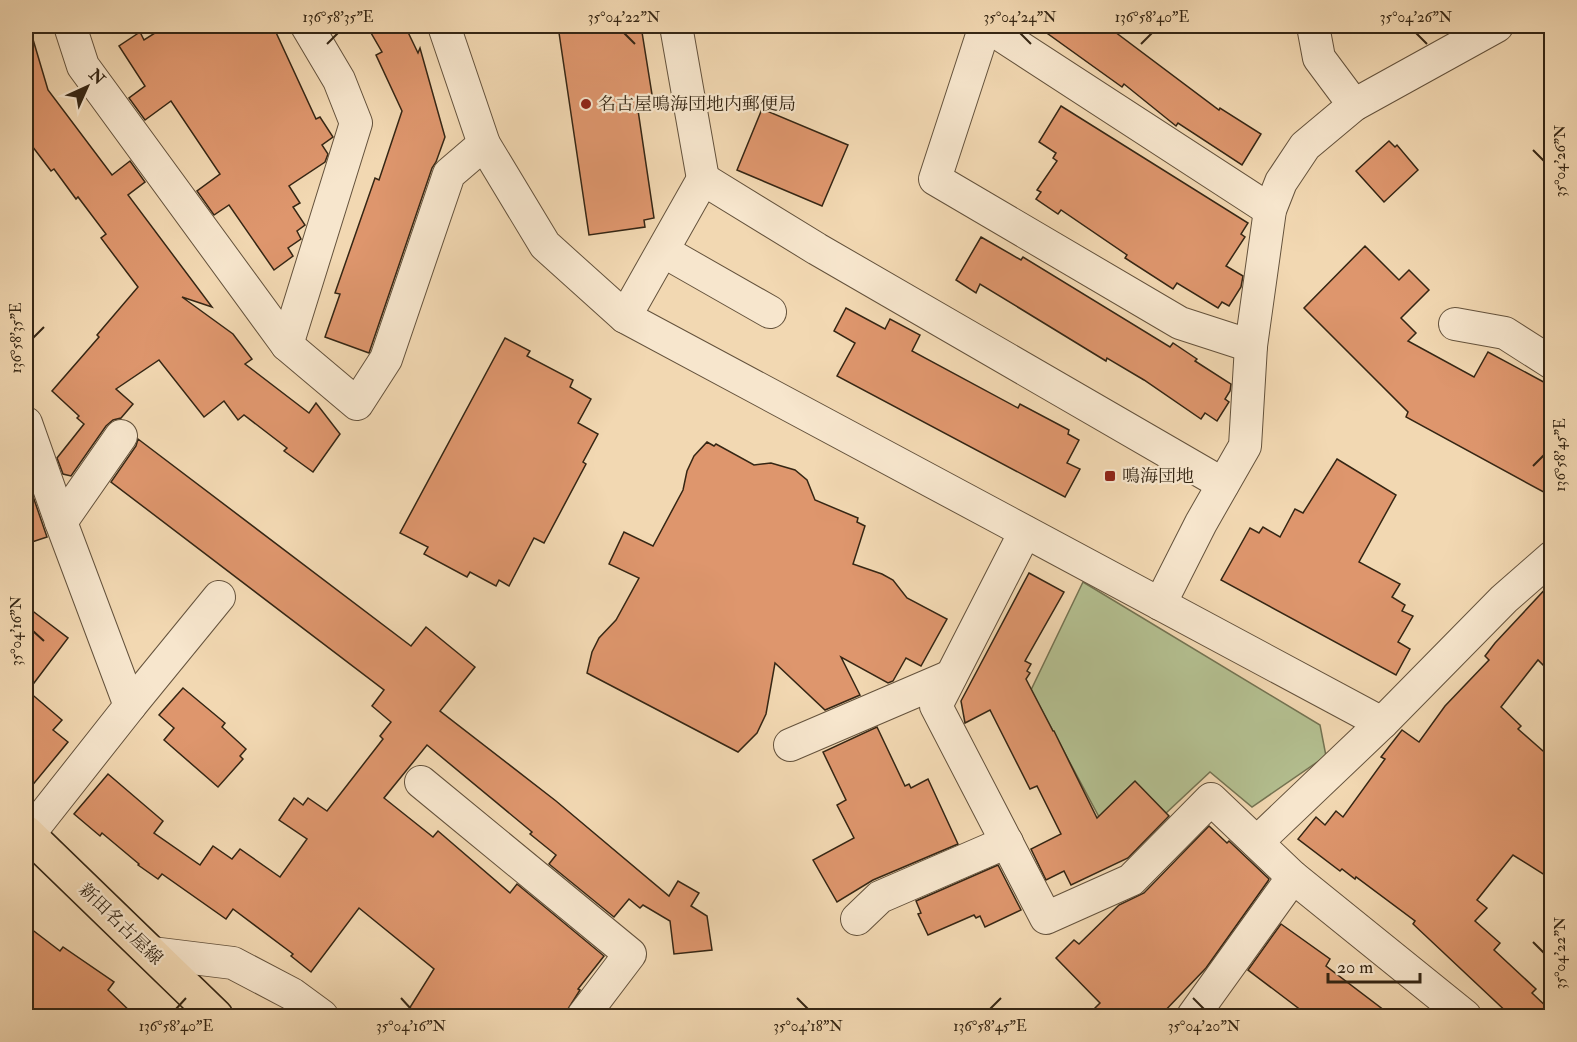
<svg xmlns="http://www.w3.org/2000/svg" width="1577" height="1042" viewBox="0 0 1577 1042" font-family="'IM FELL Double Pica','Noto Serif JP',serif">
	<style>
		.green { fill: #b4c091; stroke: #747352; stroke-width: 1.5 }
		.building { fill: #de966d; stroke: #352614; stroke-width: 1.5 }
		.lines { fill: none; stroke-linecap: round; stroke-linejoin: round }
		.minor-casing { stroke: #64523c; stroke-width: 34 }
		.major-casing { stroke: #352614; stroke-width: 36 }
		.minor { stroke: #f7e6cd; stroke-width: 32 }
		.major { stroke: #f2d8b2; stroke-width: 33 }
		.ticks { fill: none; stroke: #352614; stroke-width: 2 }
		.poi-dot { fill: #8f2418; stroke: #f7e6cd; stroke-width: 2 }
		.labels { text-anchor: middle; stroke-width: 4.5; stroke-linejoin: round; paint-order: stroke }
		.poi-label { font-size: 18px; fill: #352614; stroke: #f7e6cd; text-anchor: start }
		.street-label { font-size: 18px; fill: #352614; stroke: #f7e6cd }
		.neatline { fill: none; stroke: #352614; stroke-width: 2 }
		.ticks-label { font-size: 15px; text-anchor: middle; fill: #352614 }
	</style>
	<rect width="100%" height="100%" fill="#f2d8b2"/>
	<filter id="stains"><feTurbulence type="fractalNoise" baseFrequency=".00333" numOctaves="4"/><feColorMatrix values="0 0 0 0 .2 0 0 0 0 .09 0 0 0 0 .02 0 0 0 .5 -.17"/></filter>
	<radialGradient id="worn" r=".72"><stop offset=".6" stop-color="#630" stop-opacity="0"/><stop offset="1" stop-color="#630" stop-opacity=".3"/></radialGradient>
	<path class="green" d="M1083,582L1320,725L1326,756L1252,807L1210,772L1120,856L1031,690Z"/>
	<g class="building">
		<path d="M166,26H273L316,119L320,117L333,137L322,145L328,154L325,162L289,186L300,203L293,207L305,225L297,231L301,239L288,248L293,256L274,270L229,205L214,215L197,191L220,174L171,101L145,120L129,98L145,86L119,46L140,32L144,40Z"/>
		<path d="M367,26H405L418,53L420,48L445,137L436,162L432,168L369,353L325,337L340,294L335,293L375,178L379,180L402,111L376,55L382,52Z"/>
		<path d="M558,26H641L654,107L638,110L654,218L644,220L645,227L589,235Z"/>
		<path d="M1037,26H1107L1219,110L1220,108L1261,134L1242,165L1178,123L1176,126L1124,84L1122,87Z"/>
		<path d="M32,36L48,90L112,175L130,161L145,182L128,195L212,307L182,297L233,334L252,359L245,364L309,413L316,403L340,434L313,472L284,451L287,448L244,415L238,420L224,401L204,417L159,360L116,389L133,404L121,418L113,420L106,426L71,476L63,474L57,458L84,424L77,418L79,416L52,391L99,337L97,335L138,287L101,238L106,234L78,197L76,199L54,169L51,171L26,138V37Z"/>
		<path d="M1061,106L1248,223L1241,234L1245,237L1226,266L1243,276L1241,287L1229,306L1222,302L1218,308L1177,283L1173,289L1125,258L1127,255L1061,210L1058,214L1036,199L1041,192L1037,190L1057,161L1053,158L1056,153L1039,142Z"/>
		<path d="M762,109L848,145L822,206L737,170Z"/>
		<path d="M1389,141L1395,147L1397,145L1418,170L1384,202L1356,171Z"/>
		<path d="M981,237L1021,260L1023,257L1170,347L1173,343L1197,359L1195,361L1231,384L1230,391L1225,399L1229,402L1217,421L1205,413L1201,419L1144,380L1107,358L1106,361L980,284L976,293L956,280Z"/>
		<path d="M1365,246L1399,280L1409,270L1429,290L1401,318L1416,333L1408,341L1474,377L1488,352L1551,386V496L1406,417L1408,412L1304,308Z"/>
		<path d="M846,308L885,329L890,319L920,335L912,351L1018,408L1020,404L1069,430L1068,434L1079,440L1067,463L1080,469L1065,497L837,376L855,343L834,331Z"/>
		<path d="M505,338L530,351L527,356L573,380L570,387L591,399L578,423L598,434L583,462L586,464L544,543L534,538L509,586L499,580L496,586L470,572L467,577L424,554L428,547L400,533Z"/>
		<path d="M138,439L411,646L426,627L475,667L440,711L556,801L669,896L678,881L699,893L691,906L707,916L712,950L674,954L670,921L643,905L640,908L629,899L614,917L549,864L556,855L530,834L532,832L427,745L384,798L433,837L438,831L510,893L517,884L604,956L578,989L580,990L563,1017H404L434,969L359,908L311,972L291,956L293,954L233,909L226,919L162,874L158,879L138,865L139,864L102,833L100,836L74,814L108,774L163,821L154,833L200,865L213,846L232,859L240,849L280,877L307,839L279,820L294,798L303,805L308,798L327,811L383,739L380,736L391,722L372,706L384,690L111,482L136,446Z"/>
		<path d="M707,442L714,446L716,444L754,465L771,463L795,470L807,480L815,500L858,518L857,522L865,526L853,564L882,574L893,580L907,598L947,619L921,666L906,658L893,681L888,683L841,657L860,695L825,710L775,663L766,714L757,733L738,752L587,673L592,652L599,638L616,620L639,578L609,564L624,532L653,546L683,490L687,471L694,456Z"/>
		<path d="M1337,459L1396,495L1359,562L1400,584L1392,597L1405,605L1402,611L1413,616L1398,642L1410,649L1396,675L1221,580L1250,528L1259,533L1263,527L1280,537L1295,509L1303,513Z"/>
		<path d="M26,476L47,537L26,544Z"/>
		<path d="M1029,573L1064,592L1025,661L1031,664L1027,671L1030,673L1026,679L1053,731H1054L1097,818L1135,781L1169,816L1128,858L1071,885L1064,871L1046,880L1031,849L1061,834L1037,786L1030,789L990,710L965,723L961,701Z"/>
		<path d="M1551,583V673L1538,660L1501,707L1521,726L1518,729L1551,758V879L1513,855L1477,900L1487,908L1475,921L1500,943L1494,950L1536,989L1532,993L1551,1011V1017H1512L1413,924L1415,921L1356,877L1355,879L1342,869L1340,871L1298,839L1316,817L1325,825L1336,811L1343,817L1385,759L1381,757L1402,730L1419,742L1445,706L1489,660L1485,656L1495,643Z"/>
		<path d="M26,606L68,638L28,691L62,720L53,730L68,742L26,793Z"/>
		<path d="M183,688L225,723L222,727L246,749L240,756L243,759L218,787L164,740L174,728L159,715Z"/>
		<path d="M877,727L905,786L909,784L911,788L928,779L958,844L873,880L837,902L813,860L854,838L837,805L846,800L823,752Z"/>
		<path d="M1209,826L1227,843L1229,841L1269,879L1268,881L1206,968L1159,1017H1086L1100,1003L1056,958L1074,940L1079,944L1119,905L1144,893Z"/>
		<path d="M998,865L1021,910L985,927L980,916L976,918L974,915L928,935L918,914L921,913L916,901Z"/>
		<path d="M1281,924L1330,959L1326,966L1393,1017H1310L1248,970Z"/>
		<path d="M26,925L60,951L63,947L114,982L108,990L136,1017H26Z"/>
	</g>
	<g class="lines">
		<defs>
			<g id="minor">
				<path d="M70,26L83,66L287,345L357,404L386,359L449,174L484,144"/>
				<path d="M444,26L484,144L545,245L625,317L1382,723"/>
				<path d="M676,26L703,179"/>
				<path d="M985,26L935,179L1180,323L1251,346"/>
				<path d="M987,26L1270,210"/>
				<path d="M1313,26L1319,58L1354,105"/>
				<path d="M663,251L770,312"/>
				<path d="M625,317L703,179L817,249L1223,484"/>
				<path d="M1455,324L1505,333L1552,363"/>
				<path d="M287,345L356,123L339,80L307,26"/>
				<path d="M26,423L61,522"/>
				<path d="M1025,532L936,706L1046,918L1131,880L1211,799L1293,877L1465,1016"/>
				<path d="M1160,604L1201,523L1245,446L1251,346L1270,210L1281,182L1305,146L1354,105L1497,26"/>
				<path d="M130,706L219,597"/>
				<path d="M790,745L951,676"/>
				<path d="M421,782L630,954L583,1016"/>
				<path d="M29,834L130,706L61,522L121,436"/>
				<path d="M1257,842L1382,723L1504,599L1552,557"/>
				<path d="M857,919L880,897L1007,842"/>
				<path d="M152,953L233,963L292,994L322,1016"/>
				<path d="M1193,1016L1293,877"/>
			</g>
			<path id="major" d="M26,832L216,1016"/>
		</defs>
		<use href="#minor" class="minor-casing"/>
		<use href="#major" class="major-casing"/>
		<use href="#minor" class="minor"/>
		<use href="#major" class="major"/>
	</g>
	<path class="ticks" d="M624,33L635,44M1020,33L1031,44M1416,33L1427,44M327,44L338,33M1141,44L1152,33M1533,150L1544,161M33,338L44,327M1533,466L1544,455M33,631L44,641M1533,942L1544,953M401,998L411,1009M797,998L808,1009M1193,998L1204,1009M176,1009L186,998M990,1009L1001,998"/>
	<g class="poi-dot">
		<circle cx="586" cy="104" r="6"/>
		<rect x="1104" y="470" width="12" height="12" rx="3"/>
	</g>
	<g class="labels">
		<g class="poi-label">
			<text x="598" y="110">名古屋鳴海団地内郵便局</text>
			<text x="1122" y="482">鳴海団地</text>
		</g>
		<g class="street-label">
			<text transform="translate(121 924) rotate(44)" y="6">新田名古屋線</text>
		</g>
	</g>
	<rect width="1577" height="1042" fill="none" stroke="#f2d8b2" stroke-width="66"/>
	<g transform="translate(87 87) rotate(45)" stroke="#f7e6cd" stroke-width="4.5" paint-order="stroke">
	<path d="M0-4.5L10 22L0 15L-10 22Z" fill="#352614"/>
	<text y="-9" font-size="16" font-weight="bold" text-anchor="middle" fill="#352614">N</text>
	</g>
	<path d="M1328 973v9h92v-9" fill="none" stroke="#352614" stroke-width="3"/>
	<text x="1337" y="973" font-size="18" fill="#352614" stroke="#f7e6cd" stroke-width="4.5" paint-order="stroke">20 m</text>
	<rect x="33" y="33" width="1511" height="976" class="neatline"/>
	<g class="ticks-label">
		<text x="338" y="22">136°58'35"E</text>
		<text x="624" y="22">35°04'22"N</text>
		<text x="1020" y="22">35°04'24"N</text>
		<text x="1152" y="22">136°58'40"E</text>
		<text x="1416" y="22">35°04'26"N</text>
		<text transform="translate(1560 161) rotate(-90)" y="5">35°04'26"N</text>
		<text transform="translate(16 338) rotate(-90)" y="5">136°58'35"E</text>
		<text transform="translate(1560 455) rotate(-90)" y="5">136°58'45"E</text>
		<text transform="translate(16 631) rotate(-90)" y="5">35°04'16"N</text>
		<text transform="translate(1560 953) rotate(-90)" y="5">35°04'22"N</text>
		<text x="176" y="1031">136°58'40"E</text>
		<text x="411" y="1031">35°04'16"N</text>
		<text x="808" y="1031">35°04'18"N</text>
		<text x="990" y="1031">136°58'45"E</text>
		<text x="1204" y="1031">35°04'20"N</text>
	</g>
	<rect width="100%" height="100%" filter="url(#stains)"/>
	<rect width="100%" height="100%" fill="url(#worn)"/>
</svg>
